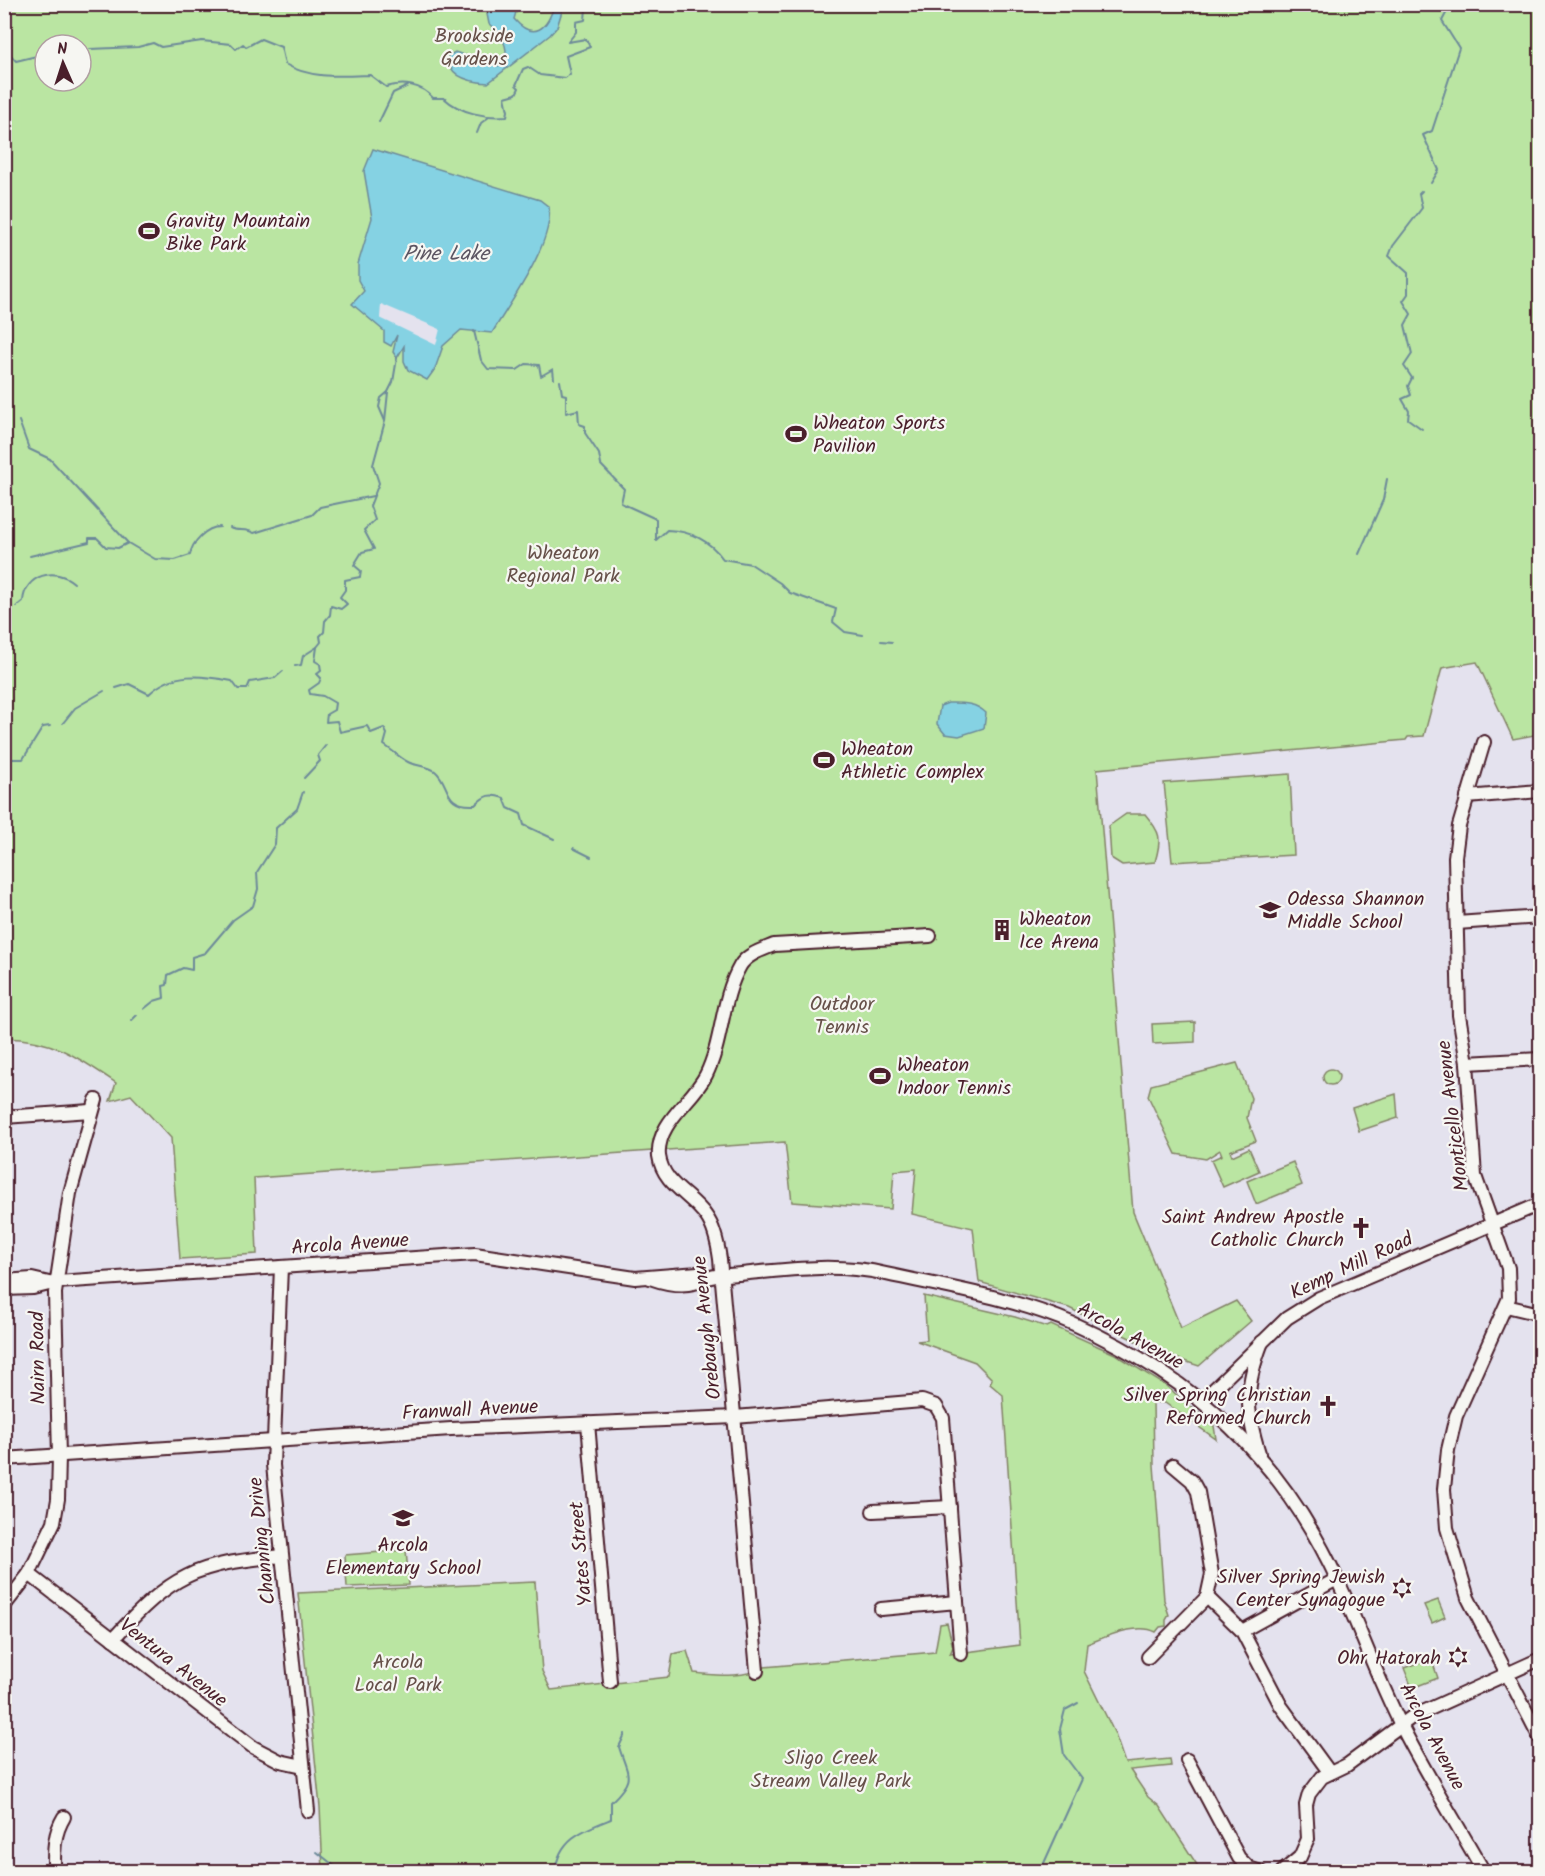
<svg xmlns="http://www.w3.org/2000/svg" width="1545" height="1876" viewBox="0 0 1545 1876" font-family="Kalam,sans-serif">
	<style>
		.green { fill: #bae5a2; stroke: #828266; stroke-width: 1.5; fill-rule: evenodd }
		.water { fill: #85d2e3; stroke: #6d8a99; stroke-width: 1.5 }
		.pier { fill: #e4e2ee }
		.lines { fill: none; stroke-linecap: round; stroke-linejoin: round }
		.stream { stroke: #6d8a99; stroke-width: 2 }
		.minor-casing { stroke: #4a1f2b; stroke-width: 16 }
		.minor { stroke: #f6f6f2; stroke-width: 12 }
		.labels { text-anchor: middle; stroke-width: 4.5; stroke-linejoin: round; paint-order: stroke }
		.park-label { font-size: 20px; fill: #665049; stroke: #f6f6f2 }
		.poi-label { font-size: 20px; fill: #4a1f2b; stroke: #f6f6f2; text-anchor: start }
		.street-label { font-size: 20px; fill: #4a1f2b; stroke: #f6f6f2 }
		.water-label { font-size: 21px; font-style: italic; fill: #5c5562; stroke: #f6f6f2 }
	</style>
	<rect width="100%" height="100%" fill="#e4e2ee"/>
	<filter id="ink" filterUnits="userSpaceOnUse"><feTurbulence type="fractalNoise" baseFrequency=".0167" numOctaves="2"/><feDisplacementMap in="SourceGraphic" scale="12" xChannelSelector="R" yChannelSelector="G"/><feConvolveMatrix kernelMatrix="1 2 1 2 8 2 1 2 1" color-interpolation-filters="sRGB"/></filter>
	<g filter="url(#ink)">
		<g class="green">
			<path d="M5,5H1540V734L1513,739L1477,662L1442,668L1424,736L1408,737L1406,740L1097,769L1133,1212L1181,1328L1236,1301L1251,1321L1199,1366L1175,1358L1146,1344V1346L1069,1308L979,1282L973,1228L912,1214L916,1169L894,1171L891,1209L792,1202L785,1142L254,1178L257,1254L180,1259L171,1138L131,1095L110,1101L116,1083C78,1057 53,1039 5,1038ZM45,45H81V81H45Z"/>
			<path d="M1290,774L1294,855L1172,862L1164,783Z"/>
			<path d="M1126,814H1145C1161,833 1162,838 1155,862L1122,865L1111,858L1109,826Z"/>
			<path d="M1195,1022V1042L1153,1044L1152,1024Z"/>
			<path d="M1237,1063L1251,1098L1247,1118L1256,1141L1230,1151L1232,1156L1249,1148L1259,1171L1223,1187L1211,1160L1222,1155L1220,1150L1206,1159L1176,1154L1148,1096L1151,1085Z"/>
			<circle cx="1331" cy="1077" r="8"/>
			<path d="M1396,1094L1398,1118L1359,1131L1352,1108Z"/>
			<path d="M1293,1162L1302,1185L1256,1204L1247,1181Z"/>
			<path d="M924,1296L1015,1317L1047,1327L1051,1325L1115,1354L1165,1385L1214,1426L1216,1439L1165,1403L1153,1402L1154,1465L1164,1600L1169,1615L1166,1620V1626L1160,1627L1156,1632C1137,1622 1106,1637 1087,1644L1084,1671L1115,1734L1125,1763L1170,1759L1171,1766L1130,1770L1148,1797L1159,1806L1201,1871H323L320,1807L298,1593L535,1582L542,1671L551,1690L669,1677L673,1654L687,1651L694,1673C717,1675 743,1679 764,1667L935,1652L940,1624L947,1623L953,1647L950,1654L1020,1645L1003,1395L990,1384L992,1379L975,1362L917,1341L927,1340Z"/>
			<path d="M406,1550L409,1585L347,1587L346,1572L366,1571V1568L346,1569L345,1555Z"/>
			<path d="M1438,1600L1445,1617L1432,1623L1424,1605Z"/>
			<path d="M1431,1658L1438,1678L1412,1688L1404,1668Z"/>
		</g>
		<g class="water">
			<path d="M518,5L514,19C534,42 548,28 554,5H564L557,27L550,35L488,83C471,82 448,77 448,56L455,52L499,66L505,63C509,47 502,34 489,24L487,14L494,6Z"/>
			<path d="M373,149L540,200L549,207C554,243 510,303 492,333L461,330L443,346L435,369L427,380L408,370L404,361V346L397,358L393,352L397,335L391,346L384,342V331L352,304L364,291L358,280V264L372,218L364,171Z"/>
			<path d="M948,703C962,703 975,702 986,713L984,728L959,736L945,734L937,724L940,706Z"/>
		</g>
		<path class="pier" d="M381,304L440,329L436,345L380,318Z"/>
		<g class="lines">
			<g class="stream">
				<path d="M90,49L138,47L153,43L161,47L202,41L231,44L236,49L243,44L246,47L261,39L281,47L285,64C310,79 342,76 370,75L386,87C403,82 421,84 433,98H444C460,113 486,118 507,116L508,111L505,97L516,94L519,88L516,85L523,69L528,67L540,75L565,78L570,74L566,56L590,47L586,39L568,42L576,32V22L585,20L586,8L606,4"/>
				<path d="M4,53L8,52L16,61L45,54"/>
				<path d="M379,122L393,93L408,86"/>
				<path d="M477,133L481,123L489,117"/>
				<path d="M1431,183L1439,170L1423,135L1432,131L1459,48L1442,21L1451,4"/>
				<path d="M1422,191L1419,194L1422,208L1393,246L1389,256L1408,273V294L1403,301L1411,314L1405,325L1412,354L1404,366L1412,378L1408,386L1411,395L1402,399L1409,411L1408,419L1422,429"/>
				<path d="M474,331L481,360L488,369L517,370L526,364L539,365L541,376L553,369L554,379"/>
				<path d="M397,358L393,382L388,392L381,398L379,407L385,421L373,465L379,483L370,506L375,520L364,530L374,549L362,552L354,565L361,571L360,577L345,580V590L340,597L347,604L341,609L331,606L330,615L325,621L324,632L320,636L321,642L317,647L315,661L320,664L321,671L317,674L321,678L319,683L309,690L310,694L323,696L335,703L334,710L327,714L326,722L337,721L340,732L367,726L371,733L384,728L387,734L384,745C392,750 400,758 408,762C416,766 428,766 435,771C451,784 442,807 475,805C485,795 490,793 504,798L508,808L521,814L524,825L554,839"/>
				<path d="M560,381L562,394L566,395V413L578,410L579,424L585,426V433L599,454L601,465L624,489L621,503L656,519V540L667,530C690,531 710,541 723,559L751,564L780,583L790,593L836,609L833,622L845,632L863,635"/>
				<path d="M19,421L29,449L50,459L128,543"/>
				<path d="M385,421L388,392"/>
				<path d="M230,528C238,532 245,528 254,533L312,515L320,507L373,496"/>
				<path d="M1359,554L1383,500L1387,479"/>
				<path d="M30,556L89,542V538H97L106,547L118,548L128,543L155,559L175,560L190,555C192,542 206,527 220,527"/>
				<path d="M17,606L23,601C25,575 55,566 74,583"/>
				<path d="M881,641L892,642"/>
				<path d="M295,666L301,665L303,656L317,647"/>
				<path d="M116,688L129,684L149,694C173,671 201,675 232,681L238,689H247L250,682L275,678L283,671"/>
				<path d="M4,695H7"/>
				<path d="M63,723L75,708L104,691"/>
				<path d="M4,767L9,759H23L43,727L50,726"/>
				<path d="M304,778L320,761L318,755L326,745"/>
				<path d="M573,848L591,857"/>
				<path d="M144,1009L154,1001L164,998L163,986L167,985L168,975L183,968L192,970V957L205,953L233,920L253,906L258,889L257,872L275,844L276,828L297,809L303,792"/>
				<path d="M132,1020L137,1015"/>
				<path d="M317,1852L342,1872"/>
				<path d="M555,1872C559,1838 583,1830 611,1819V1802C636,1778 628,1776 619,1747L625,1734"/>
				<path d="M1040,1872C1054,1841 1068,1810 1082,1779L1064,1755L1060,1729L1065,1710L1078,1703"/>
			</g>
			<defs>
				<g id="minor">
					<path d="M1484,742L1459,826L1455,857L1459,1015L1467,1063L1475,1176L1508,1268L1509,1298L1456,1416L1448,1450L1444,1489L1447,1528L1468,1598L1540,1738"/>
					<path d="M1467,797L1540,791"/>
					<path d="M1457,923L1540,917"/>
					<path d="M1467,1063L1540,1059"/>
					<path d="M4,1117L91,1111"/>
					<path d="M281,1267L273,1465L308,1811"/>
					<path d="M650,1278C664,1283 679,1287 694,1283C702,1281 707,1277 716,1276C772,1272 831,1261 886,1274C949,1288 1015,1298 1074,1324C1196,1379 1282,1459 1338,1581C1360,1629 1378,1680 1402,1727C1427,1776 1457,1824 1484,1872"/>
					<path d="M4,1281L32,1279L49,1283"/>
					<path d="M4,1289L33,1288L57,1282L475,1254L635,1278L698,1273L705,1277"/>
					<path d="M1506,1306L1540,1314"/>
					<path d="M1203,1400L1287,1318L1319,1298L1540,1204"/>
					<path d="M588,1423L610,1682"/>
					<path d="M1259,1453C1245,1409 1245,1386 1262,1342"/>
					<path d="M4,1459L451,1429L735,1417L922,1401L936,1406L943,1418L961,1654"/>
					<path d="M873,1511L950,1507"/>
					<path d="M29,1574L253,1747L280,1761L303,1766"/>
					<path d="M1207,1597L1242,1631L1281,1706L1330,1773"/>
					<path d="M4,1606L29,1574L54,1522L58,1499L59,1456L55,1293L70,1193L96,1100"/>
					<path d="M881,1609L957,1602"/>
					<path d="M1242,1631L1337,1579"/>
					<path d="M113,1639C172,1574 195,1564 282,1556"/>
					<path d="M1148,1657L1207,1597L1212,1574L1198,1492L1192,1481L1173,1465"/>
					<path d="M757,1671L720,1259C718,1245 715,1228 706,1216C692,1195 663,1185 659,1156C656,1123 692,1102 706,1075C723,1041 721,999 740,966C747,954 762,950 774,945L930,936"/>
					<path d="M1187,1760L1239,1858L1249,1868L1261,1872"/>
					<path d="M54,1872C54,1852 53,1835 64,1817"/>
					<path d="M1282,1872L1300,1857L1308,1839L1306,1805L1309,1794L1322,1777L1347,1765L1412,1717L1540,1659"/>
				</g>
			</defs>
			<use href="#minor" class="minor-casing"/>
			<use href="#minor" class="minor"/>
		</g>
	</g>
	<defs>
		<symbol id="stadium-bare" viewBox="-9 -9 18 18"><path d="M0-5a6.5 5 0 1 0 0 10a6.5 5 0 1 0 0-10ZM-3.5-1.8h7v3.6h-7Z" fill="#4a1f2b" stroke="#f6f6f2" stroke-width="2.5" paint-order="stroke"/></symbol>
		<symbol id="school-bare" viewBox="-9 -9 18 18"><path d="M0-5L7-2L0 1L-7-2ZM-4 1L0 2.5L4 1V4Q0 6-4 4Z" fill="#4a1f2b" stroke="#f6f6f2" stroke-width="2.5" paint-order="stroke"/></symbol>
		<symbol id="building-bare" viewBox="-9 -9 18 18"><path d="M-4-6H4V6H1V3H-1V6H-4ZM-2.5-4.3h1.7v1.8h-1.7ZM.8-4.3h1.7v1.8H.8ZM-2.5-1h1.7V.8h-1.7ZM.8-1h1.7V.8H.8Z" fill="#4a1f2b" stroke="#f6f6f2" stroke-width="2.5" paint-order="stroke"/></symbol>
		<symbol id="church-bare" viewBox="-9 -9 18 18"><path d="M-1.2-6h2.4v3.5h3.3v2.4h-3.3V6h-2.4V-.1h-3.3v-2.4h3.3Z" fill="#4a1f2b" stroke="#f6f6f2" stroke-width="2.5" paint-order="stroke"/></symbol>
		<symbol id="synagogue-bare" viewBox="-9 -9 18 18"><path d="M0-6.5L5.6 3.2H-5.6ZM0 6.5L5.6-3.2H-5.6Z" fill="#4a1f2b" stroke="#f6f6f2" stroke-width="2.5" paint-order="stroke"/></symbol>
	</defs>
	<g fill-rule="evenodd">
		<use href="#stadium-bare" x="134" y="216" width="30" height="30"/>
		<use href="#stadium-bare" x="781" y="419" width="30" height="30"/>
		<use href="#stadium-bare" x="809" y="745" width="30" height="30"/>
		<use href="#school-bare" x="1255" y="895" width="30" height="30"/>
		<use href="#building-bare" x="987" y="915" width="30" height="30"/>
		<use href="#stadium-bare" x="865" y="1061" width="30" height="30"/>
		<use href="#church-bare" x="1346" y="1213" width="30" height="30"/>
		<use href="#church-bare" x="1313" y="1391" width="30" height="30"/>
		<use href="#school-bare" x="388" y="1503" width="30" height="30"/>
		<use href="#synagogue-bare" x="1387" y="1573" width="30" height="30"/>
		<use href="#synagogue-bare" x="1443" y="1642" width="30" height="30"/>
	</g>
	<g class="labels">
		<g class="park-label">
			<text x="474" y="42">Brookside<tspan x="474" dy="23">Gardens</tspan></text>
			<text x="563" y="559">Wheaton<tspan x="563" dy="23">Regional Park</tspan></text>
			<text x="842" y="1010">Outdoor<tspan x="842" dy="23">Tennis</tspan></text>
			<text x="398" y="1668">Arcola<tspan x="398" dy="23">Local Park</tspan></text>
			<text x="831" y="1764">Sligo Creek<tspan x="831" dy="23">Stream Valley Park</tspan></text>
		</g>
		<g class="poi-label">
			<text x="166" y="227">Gravity Mountain<tspan x="166" dy="23">Bike Park</tspan></text>
			<text x="813" y="429">Wheaton Sports<tspan x="813" dy="23">Pavilion</tspan></text>
			<text x="841" y="755">Wheaton<tspan x="841" dy="23">Athletic Complex</tspan></text>
			<text x="1287" y="905">Odessa Shannon<tspan x="1287" dy="23">Middle School</tspan></text>
			<text x="1019" y="925">Wheaton<tspan x="1019" dy="23">Ice Arena</tspan></text>
			<text x="897" y="1071">Wheaton<tspan x="897" dy="23">Indoor Tennis</tspan></text>
			<text x="1344" y="1223" text-anchor="end">Saint Andrew Apostle<tspan x="1344" dy="23">Catholic Church</tspan></text>
			<text x="1311" y="1401" text-anchor="end">Silver Spring Christian<tspan x="1311" dy="23">Reformed Church</tspan></text>
			<text x="403" y="1551" text-anchor="middle">Arcola<tspan x="403" dy="23">Elementary School</tspan></text>
			<text x="1385" y="1583" text-anchor="end">Silver Spring Jewish<tspan x="1385" dy="23">Center Synagogue</tspan></text>
			<text x="1441" y="1664" text-anchor="end">Ohr Hatorah</text>
		</g>
		<g class="street-label">
			<text transform="translate(1452 1116) rotate(-97)" y="7">Monticello Avenue</text>
			<text transform="translate(350 1243) rotate(-4)" y="7">Arcola Avenue</text>
			<text transform="translate(1351 1265) rotate(-25)" y="7">Kemp Mill Road</text>
			<text transform="translate(706 1328) rotate(-96)" y="7">Orebaugh Avenue</text>
			<text transform="translate(1131 1335) rotate(29)" y="7">Arcola Avenue</text>
			<text transform="translate(37 1358) rotate(-91)" y="7">Nairn Road</text>
			<text transform="translate(470 1409) rotate(-3)" y="7">Franwall Avenue</text>
			<text transform="translate(261 1541) rotate(-96)" y="7">Channing Drive</text>
			<text transform="translate(580 1554) rotate(-95)" y="7">Yates Street</text>
			<text transform="translate(174 1662) rotate(38)" y="7">Ventura Avenue</text>
			<text transform="translate(1433 1736) rotate(62)" y="7">Arcola Avenue</text>
		</g>
		<g class="water-label">
			<text x="446" y="260">Pine Lake</text>
		</g>
	</g>
	<rect width="1545" height="1876" fill="none" stroke="#f6f6f2" stroke-width="24"/>
	<rect x="12" y="12" width="1521" height="1852" fill="none" stroke="#4a1f2b" stroke-width="2" filter="url(#ink)"/>
	<g transform="translate(63 63) rotate(357)"><circle r="28" fill="#f6f6f2" stroke="#b1a0a2" stroke-width="1.5"/>
	<path d="M0-4.5L10 22L0 15L-10 22Z" fill="#4a1f2b"/>
	<text y="-9" font-size="16" font-weight="bold" text-anchor="middle" fill="#4a1f2b">N</text>
	</g>
</svg>
